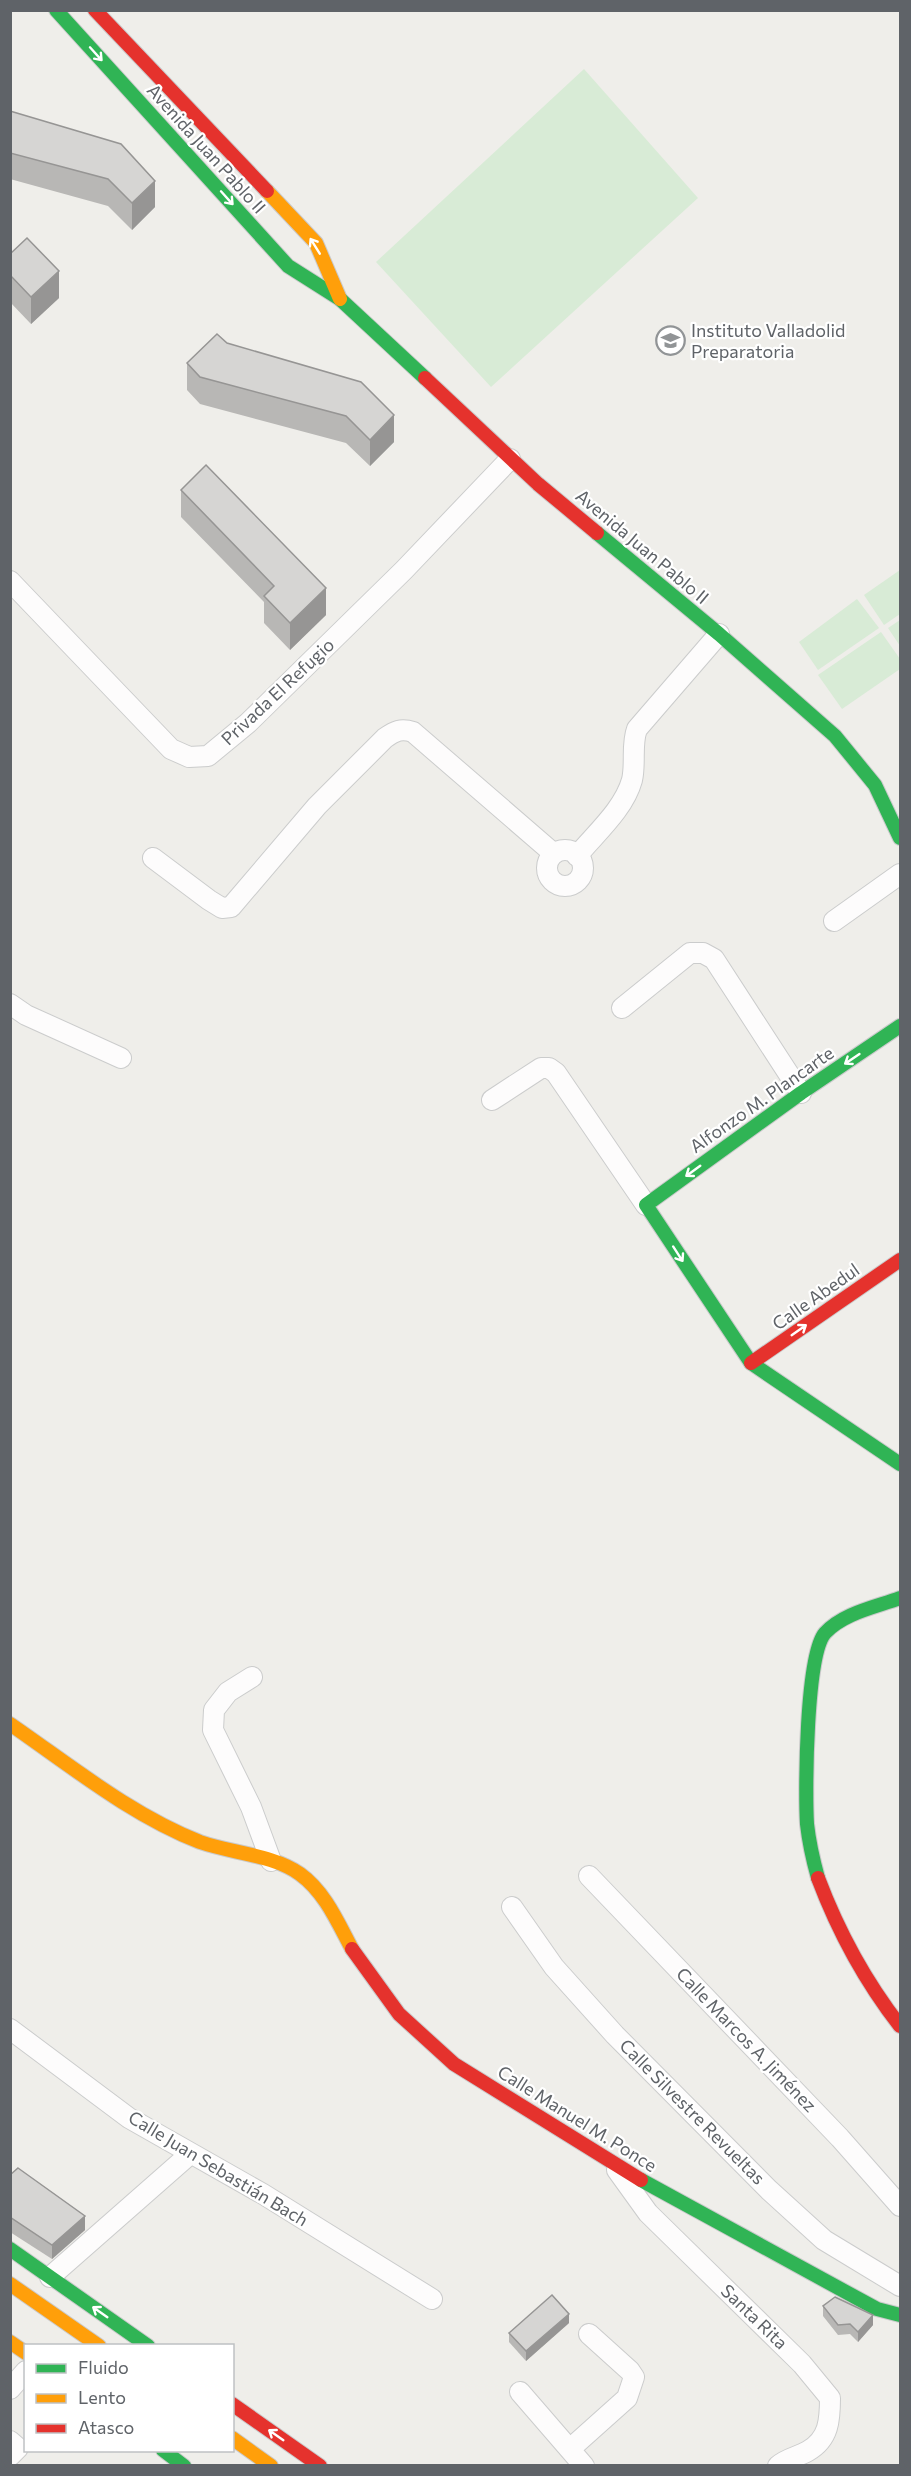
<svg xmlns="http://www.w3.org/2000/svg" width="911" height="2476" viewBox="0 0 911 2476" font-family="Commissioner,sans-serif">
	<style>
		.green { fill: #d8ebd6 }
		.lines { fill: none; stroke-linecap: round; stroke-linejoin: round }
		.street-casing { stroke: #cbcccc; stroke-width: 22 }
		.fast-casing { stroke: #cacacb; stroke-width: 16 }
		.slow-casing { stroke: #cacacb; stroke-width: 16 }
		.jam-casing { stroke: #cacacb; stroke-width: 16 }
		.street { stroke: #fdfcfc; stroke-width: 20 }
		.fast { stroke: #30b455; stroke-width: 14 }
		.slow { stroke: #ff9f0a; stroke-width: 14 }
		.jam { stroke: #e5322d; stroke-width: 14 }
		.wall { fill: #b8b7b5 }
		.shaded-wall { fill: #969594 }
		.building { fill: #d6d5d3; stroke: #969594; stroke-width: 1.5 }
		.oneway { stroke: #fff }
		.labels { text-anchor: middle; stroke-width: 4.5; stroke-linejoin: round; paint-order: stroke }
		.street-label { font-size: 18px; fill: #5f6368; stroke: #fff }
		.poi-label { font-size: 18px; fill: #5f6368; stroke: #fff; text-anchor: start }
	</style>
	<rect width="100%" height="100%" fill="#efeeea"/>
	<g class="green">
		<path d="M584,69L698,198L491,387L376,262Z"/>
		<path d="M900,570V614L884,625L864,595Z"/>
		<path d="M857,599L879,628L818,670L799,642Z"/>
		<path d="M900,620V646L888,628Z"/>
		<path d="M881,632L900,659V669L842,709L818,675Z"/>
	</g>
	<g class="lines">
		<defs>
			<g id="street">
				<path d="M10,581L171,749L189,757L208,756L248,723L404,570L510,459"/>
				<circle cx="565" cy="868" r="18"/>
				<path d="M577,856C596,833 624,809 632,780C636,763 631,745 637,729L719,634"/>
				<path d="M153,858L209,900L222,908L231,907L317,806L385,738C395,731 401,728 413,732L553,853"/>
				<path d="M834,921L900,874"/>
				<path d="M10,1004L26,1015L121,1058"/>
				<path d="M622,1008L690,953H703L714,959L801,1093"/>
				<path d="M492,1100L541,1068H549L556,1073L646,1205"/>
				<path d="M252,1677L228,1692L214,1710L213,1730L251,1807L271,1861"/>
				<path d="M589,1876L840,2138L900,2206"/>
				<path d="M512,1907L554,1967L615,2035L769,2190L824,2240L900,2286"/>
				<path d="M10,2029L129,2118L263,2194L432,2299"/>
				<path d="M617,2170L648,2213L802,2364L830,2398C830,2420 829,2439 808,2451C798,2457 787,2458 778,2466"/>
				<path d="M50,2277L190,2154"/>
				<path d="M10,2389L26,2371"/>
				<path d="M520,2392L584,2466"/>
				<path d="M10,2441L18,2448L10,2456"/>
				<path d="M570,2449L627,2398L634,2377L630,2371L589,2334"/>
			</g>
			<g id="fast">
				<path d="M56,10L288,266L340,299L425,378"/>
				<path d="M597,533L719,634L835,736L875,785L900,838"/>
				<path d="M900,1026L801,1093L646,1205L751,1363L900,1464"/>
				<path d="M818,1878C813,1860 809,1842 807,1824C805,1790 806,1655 825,1633C843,1613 876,1607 900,1598"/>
				<path d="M641,2180L877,2309L900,2315"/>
				<path d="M10,2249L148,2346"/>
				<path d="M163,2450L184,2466"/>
			</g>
			<g id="slow">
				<path d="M267,191L316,243L340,299"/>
				<path d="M10,1724C71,1766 131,1815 200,1842C231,1853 274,1855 300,1874C325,1892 338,1923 352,1949"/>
				<path d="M10,2284L99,2346"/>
				<path d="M10,2342L26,2353"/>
				<path d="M232,2438L271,2466"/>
			</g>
			<g id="jam">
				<path d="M95,10L267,191"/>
				<path d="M425,378L538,484L597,533"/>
				<path d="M751,1363L900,1260"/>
				<path d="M818,1878C838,1931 865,1981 900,2026"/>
				<path d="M352,1949L399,2014L454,2064L641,2180"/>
				<path d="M232,2404L320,2466"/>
			</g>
		</defs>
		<use href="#street" class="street-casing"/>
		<use href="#fast" class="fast-casing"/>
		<use href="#slow" class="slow-casing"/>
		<use href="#jam" class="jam-casing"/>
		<use href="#street" class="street"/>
		<use href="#fast" class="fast"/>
		<use href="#slow" class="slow"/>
		<use href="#jam" class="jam"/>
	</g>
	<g class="wall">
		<path d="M10,111L155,207L132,230L108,206L10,179Z"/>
		<path d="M10,254L59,298L31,324L10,302Z"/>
		<path d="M227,343L394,442L370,466L346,443L200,404L187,390V363Z"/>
		<path d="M181,490L326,615L290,650L264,623V602L181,517Z"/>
		<path d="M10,2175L85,2230L52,2259L10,2232Z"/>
		<path d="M823,2306L873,2325L858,2342L850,2334L838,2335L823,2316Z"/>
		<path d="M569,2323L526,2361L509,2342V2333Z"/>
	</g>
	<g class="shaded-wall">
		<path d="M155,181V207L132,230V203Z"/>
		<path d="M59,271V298L31,324V297Z"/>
		<path d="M394,415V442L370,466V440Z"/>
		<path d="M326,588V615L290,650V623Z"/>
		<path d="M85,2216V2230L52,2259V2245Z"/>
		<path d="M569,2314V2323L526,2361V2351Z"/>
		<path d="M873,2315V2325L858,2342V2332Z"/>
	</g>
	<g class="building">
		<path d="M10,111L121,144L155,181L132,203L108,179L10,153Z"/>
		<path d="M27,238L59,271L31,297L10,275V254Z"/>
		<path d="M217,334L227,343L361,382L394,415L370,440L346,416L200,377L187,363Z"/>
		<path d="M206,465L326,588L290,623L264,596L274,586L181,490Z"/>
		<path d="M18,2168L85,2216L52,2245L10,2217V2175Z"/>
		<path d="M552,2295L569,2314L526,2351L509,2333Z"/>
		<path d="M835,2297L873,2315L858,2332L850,2324L838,2325L823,2306Z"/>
	</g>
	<defs><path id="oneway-shaft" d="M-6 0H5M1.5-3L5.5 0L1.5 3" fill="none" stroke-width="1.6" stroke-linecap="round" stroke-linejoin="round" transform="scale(1.5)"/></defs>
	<g class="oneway">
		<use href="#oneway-shaft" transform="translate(96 54) rotate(48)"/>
		<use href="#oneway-shaft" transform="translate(227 198) rotate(48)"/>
		<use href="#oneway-shaft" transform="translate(315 246) rotate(-122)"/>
		<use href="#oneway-shaft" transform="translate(852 1059) rotate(146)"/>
		<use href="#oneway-shaft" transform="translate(693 1171) rotate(144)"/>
		<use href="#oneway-shaft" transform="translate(678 1254) rotate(57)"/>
		<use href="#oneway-shaft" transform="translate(799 1330) rotate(-35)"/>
		<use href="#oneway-shaft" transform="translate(100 2312) rotate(-145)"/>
		<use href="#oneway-shaft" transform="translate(276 2435) rotate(-145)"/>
	</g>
	<defs>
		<symbol id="university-ring" viewBox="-11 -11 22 22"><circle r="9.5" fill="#fff" stroke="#919496" stroke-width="1.5"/><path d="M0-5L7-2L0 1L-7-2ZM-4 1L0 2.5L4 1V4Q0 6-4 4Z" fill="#919496"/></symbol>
	</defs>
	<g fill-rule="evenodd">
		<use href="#university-ring" x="654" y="324" width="33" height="33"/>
	</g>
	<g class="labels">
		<g class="street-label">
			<text transform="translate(206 149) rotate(48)" y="6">Avenida Juan Pablo II</text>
			<text transform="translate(642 547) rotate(40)" y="6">Avenida Juan Pablo II</text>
			<text transform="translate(278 692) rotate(-43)" y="6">Privada El Refugio</text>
			<text transform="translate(762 1100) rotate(-35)" y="6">Alfonzo M. Plancarte</text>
			<text transform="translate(816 1297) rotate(-35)" y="6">Calle Abedul</text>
			<text transform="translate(746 2040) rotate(46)" y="6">Calle Marcos A. Jiménez</text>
			<text transform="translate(692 2112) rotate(45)" y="6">Calle Silvestre Revueltas</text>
			<text transform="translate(577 2119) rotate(32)" y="6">Calle Manuel M. Ponce</text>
			<text transform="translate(218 2169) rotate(31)" y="6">Calle Juan Sebastián Bach</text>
			<text transform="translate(754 2317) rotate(44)" y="6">Santa Rita</text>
		</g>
		<g class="poi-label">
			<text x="691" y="337">Instituto Valladolid<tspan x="691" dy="21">Preparatoria</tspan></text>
		</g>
	</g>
	<rect width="911" height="2476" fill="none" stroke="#5f6368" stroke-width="24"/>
	<rect x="24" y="2344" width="210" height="108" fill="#ffffff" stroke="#bfc1c3" stroke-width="1.5"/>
	<rect x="36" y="2364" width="30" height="9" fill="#30b455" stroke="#bfc1c3" stroke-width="1.5"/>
	<text x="78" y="2374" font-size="18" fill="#5f6368">Fluido</text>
	<rect x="36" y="2394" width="30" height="9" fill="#ff9f0a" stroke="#bfc1c3" stroke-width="1.5"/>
	<text x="78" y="2404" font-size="18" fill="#5f6368">Lento</text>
	<rect x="36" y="2424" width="30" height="9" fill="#e5322d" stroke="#bfc1c3" stroke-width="1.5"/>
	<text x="78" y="2434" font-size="18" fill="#5f6368">Atasco</text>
</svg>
